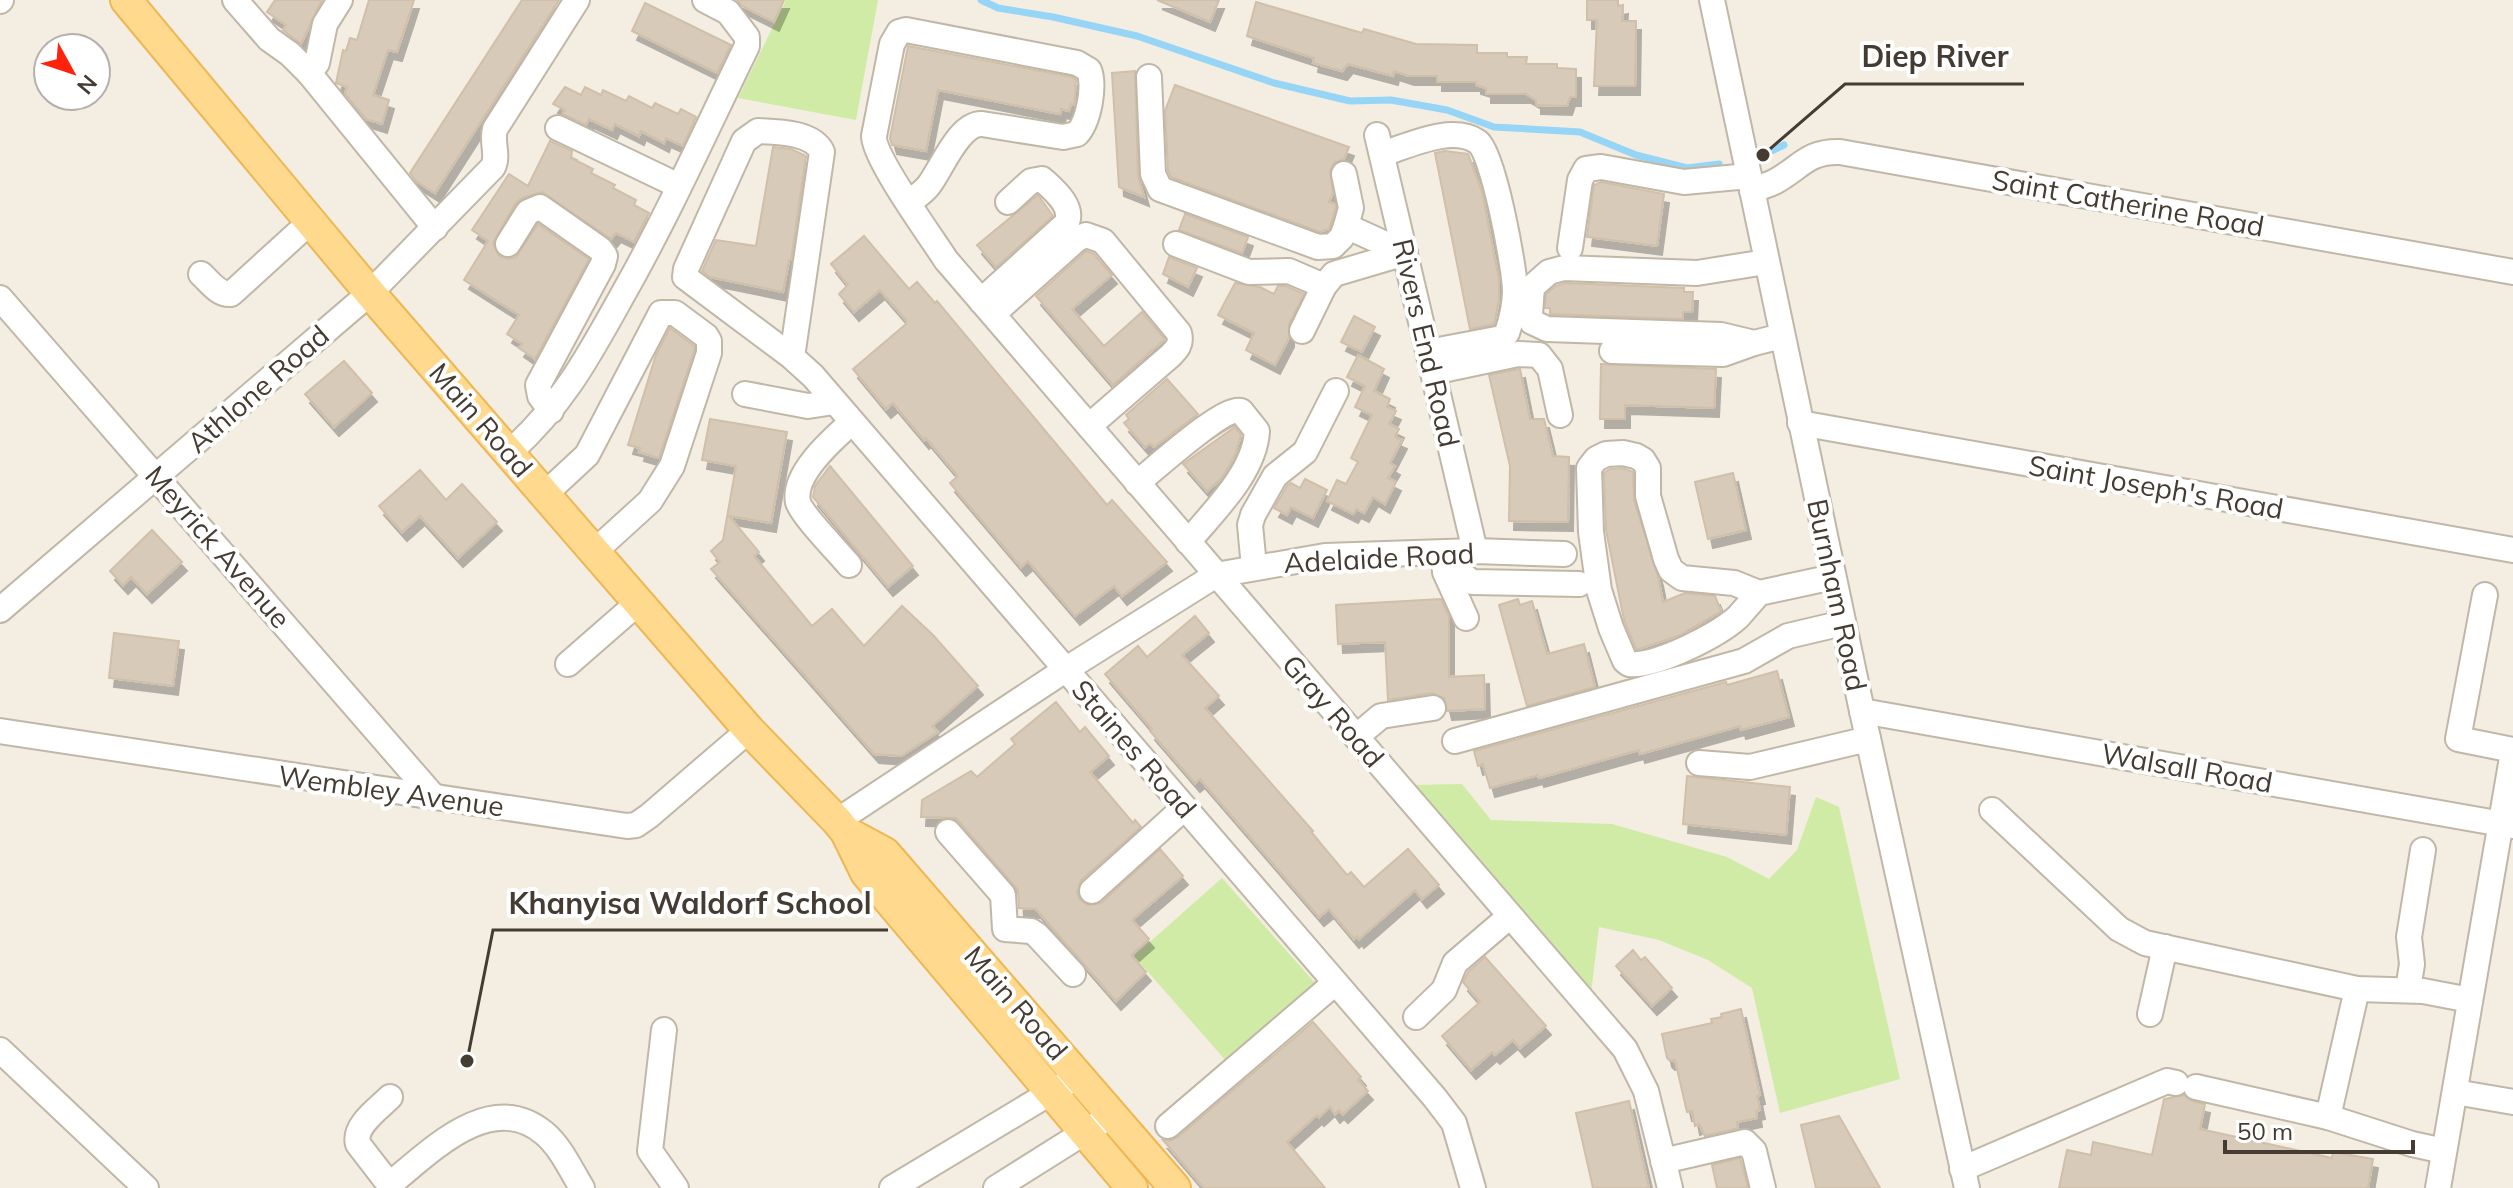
<svg xmlns="http://www.w3.org/2000/svg" width="2513" height="1188" viewBox="0 0 2513 1188" font-family="Mulish,sans-serif">
	<style>
		.green { fill: #d0eba6 }
		.lines { fill: none; stroke-linecap: round; stroke-linejoin: round }
		.stream { stroke: #97d5f6; stroke-width: 7 }
		.building { fill: #d8cab9; stroke: #d0bfa9; stroke-width: 2; filter: url(#shadow) }
		.minor-casing { stroke: #c1b7a7; stroke-width: 28 }
		.major-casing { stroke: #eeb754; stroke-width: 34 }
		.minor { stroke: #fff; stroke-width: 24 }
		.major { stroke: #ffd98e; stroke-width: 30 }
		.labels { text-anchor: middle; stroke-width: 8; stroke-linejoin: round; paint-order: stroke }
		.street-label { font-size: 28px; fill: #443c32; stroke: #fff }
		.leader { fill: none; stroke: #443c32; stroke-width: 3 }
		.callout-dot { fill: #443c32; stroke: #fff; stroke-width: 3 }
		.callout-label { font-size: 30px; text-anchor: middle; font-weight: bold; fill: #443c32; stroke: #fff; stroke-width: 8; stroke-linejoin: round; paint-order: stroke }
	</style>
	<defs>
		<filter id="shadow"><feDropShadow dx="5" dy="9" stdDeviation="0" flood-color="#0004"/></filter>
	</defs>
	<rect width="100%" height="100%" fill="#f3ede2"/>
	<g class="green">
		<path d="M786,0H878L856,120L738,98Z"/>
		<path d="M1462,784L1491,820L1612,824L1727,857L1769,879L1797,850L1816,797L1839,807L1900,1079L1780,1113L1752,988L1708,960L1659,940L1599,927L1591,993L1412,785Z"/>
		<path d="M1222,878L1316,984L1228,1063L1134,956Z"/>
	</g>
	<g class="lines">
		<g class="stream">
			<path d="M981,0L998,8L1053,17L1137,36L1274,83L1350,101L1391,100L1447,110L1494,127L1580,132L1636,155L1687,168L1719,164"/>
			<path d="M1763,155L1784,145"/>
		</g>
	</g>
	<g class="building">
		<path d="M275,0H322L301,44L283,30L286,25L267,12Z"/>
		<path d="M369,0H414L397,52L388,50L373,95L389,100L382,124L366,119L345,94L347,87L336,83L343,50L346,51L350,38L357,40Z"/>
		<path d="M522,0H559L435,193L416,181L410,173Z"/>
		<path d="M737,0H784L774,22L742,6Z"/>
		<path d="M1157,0H1219L1210,22Z"/>
		<path d="M1587,0H1618V6L1623,5L1622,21H1636L1635,86H1594L1597,20H1587Z"/>
		<path d="M1256,2L1362,33L1364,29L1416,44L1477,45V53H1507V57H1527L1526,64H1557V68L1576,69V97H1570L1567,106L1536,105V100L1526,94H1486V88L1476,85V82H1437V76H1409L1394,71L1393,76L1348,64L1342,71L1313,63L1314,58L1247,36Z"/>
		<path d="M645,3L731,45L717,73L632,31Z"/>
		<path d="M908,46L1072,77L1076,80L1074,105L1071,104L1069,111L1061,109L1060,114L938,90L926,151L892,145L890,138Z"/>
		<path d="M1135,71L1138,175L1144,197L1119,187L1112,73Z"/>
		<path d="M1175,85L1349,147L1344,159L1335,162L1330,170L1333,193L1329,202L1335,204L1336,207L1329,229L1320,232L1171,177L1168,170L1165,111Z"/>
		<path d="M565,87L581,95L585,87L601,95L603,90L626,101L629,96L652,108L655,103L678,114L681,109L696,117L683,146L666,138L664,143L641,131L639,136L615,124L612,130L589,119L586,125L563,114L565,110L553,104Z"/>
		<path d="M550,141L572,151L571,158L593,169L591,173L615,185L613,188L636,200L634,205L649,213L634,242L616,233L611,239L542,192L522,198L515,204L493,243L499,256L508,259L516,257L538,224L589,259L535,359L519,348L522,344L507,334L519,315L464,280L488,241L472,230L509,174L528,186Z"/>
		<path d="M773,147L791,149L806,156L791,260H789L783,292L710,277L702,271L716,240L756,246Z"/>
		<path d="M1445,151L1468,154L1482,192L1499,280V300L1494,324L1470,329L1435,153Z"/>
		<path d="M1601,182L1664,194L1657,246L1587,237L1594,185Z"/>
		<path d="M1038,195L1053,216L996,267L977,245Z"/>
		<path d="M1185,214L1248,237L1242,253L1179,230Z"/>
		<path d="M864,236L909,289L917,282L935,303L937,301L1107,505L1112,500L1167,562L1122,596L1114,586L1075,616L1028,561L1021,567L950,483L958,476L926,438L924,440L893,403L886,409L853,369L906,324V320L880,290L854,312L839,294L848,285L831,264Z"/>
		<path d="M1086,251L1094,254L1112,275L1072,309L1104,346L1142,312L1165,339L1113,385L1036,296Z"/>
		<path d="M1169,257L1197,268L1188,287L1163,274Z"/>
		<path d="M1235,283L1260,287L1274,294L1278,286H1286L1304,294L1289,324V338L1275,365L1246,350L1254,333L1218,315Z"/>
		<path d="M1566,283L1684,288V292H1693L1692,312H1683V319L1550,314V308H1545L1546,294L1556,286Z"/>
		<path d="M1354,316L1375,327L1362,352L1341,342Z"/>
		<path d="M670,328L694,346V351L659,458L639,452L640,448L628,445L656,355Z"/>
		<path d="M1358,355L1384,369L1374,391L1390,399L1387,407L1396,411L1389,424L1399,429L1395,437L1402,440L1390,463L1395,466L1388,478L1396,482L1385,504L1373,497L1364,513L1356,509L1353,514L1327,501L1337,480L1346,484L1358,462L1351,458L1372,415L1355,407L1365,386L1347,377Z"/>
		<path d="M344,361L372,393L334,427L305,394Z"/>
		<path d="M1601,364L1716,369L1714,408L1625,405V419H1600Z"/>
		<path d="M1520,369L1530,419H1544L1553,456L1569,457L1568,522L1509,521L1510,466L1489,375Z"/>
		<path d="M1167,379L1198,414L1154,447L1150,443L1145,447L1124,423L1129,419L1126,415Z"/>
		<path d="M710,419L787,432L771,523L729,516L759,552L754,556L812,626L832,609L864,646L902,606L933,635L978,686L932,726L938,732L901,756L874,754L711,569L720,562L711,551L723,540L736,466L702,460Z"/>
		<path d="M1235,427L1241,435L1235,455L1222,478L1207,491L1183,464Z"/>
		<path d="M830,466L913,566L888,587L813,497L815,486Z"/>
		<path d="M1622,468L1633,472L1634,500L1658,577L1663,602L1685,593L1715,596L1721,611L1680,635L1639,649H1636L1624,620L1606,530L1604,473L1610,469Z"/>
		<path d="M420,470L446,500L462,484L497,522L458,558L420,516L402,532L379,506Z"/>
		<path d="M1733,473L1746,530L1708,539L1695,482Z"/>
		<path d="M1305,479L1327,490L1313,518L1291,507L1287,515L1274,508L1287,486L1291,483L1300,488Z"/>
		<path d="M152,530L182,562L147,594L131,577L123,585L110,571Z"/>
		<path d="M1441,599L1449,616V677L1484,675L1485,709L1447,711L1444,698L1432,693L1388,700L1385,642L1338,644L1336,605Z"/>
		<path d="M1518,599L1520,605L1532,601L1547,654L1584,644L1595,687L1527,706L1499,605Z"/>
		<path d="M1195,616L1209,633L1182,655L1219,696L1205,708L1313,831L1311,832L1347,875L1351,872L1364,887L1408,849L1439,885L1422,899L1415,890L1359,939L1357,936L1354,939L1329,909L1319,917L1200,779L1195,783L1150,731L1152,729L1105,674L1138,646L1147,657Z"/>
		<path d="M114,633L179,641L173,686L109,678Z"/>
		<path d="M1777,671L1789,717L1741,730L1740,726L1640,754L1639,750L1539,778L1538,775L1490,788L1483,764L1478,766L1474,751L1726,682L1727,685Z"/>
		<path d="M1056,702L1080,732L1085,727L1109,756L1090,772L1133,823L1135,820L1141,827L1081,880L1077,893L1080,900L1088,905L1101,903L1160,849L1183,876L1132,920L1149,939L1131,955L1146,972L1116,1001L1036,909L1019,908L1018,890L956,818L921,817L922,800L971,771L977,777L1015,744L1011,739Z"/>
		<path d="M1687,776L1790,787L1786,835L1683,824Z"/>
		<path d="M1633,950L1641,960L1645,957L1672,988L1652,1006L1616,966Z"/>
		<path d="M1485,957L1546,1026L1520,1048L1513,1040L1495,1055L1492,1052L1471,1070L1442,1036L1480,1002L1463,982L1468,972Z"/>
		<path d="M1741,1009L1760,1095L1757,1096L1760,1110L1756,1111L1757,1118L1737,1122L1738,1128L1705,1136L1699,1124L1695,1126L1692,1111L1687,1112L1675,1060L1670,1061L1667,1058L1662,1034L1712,1023L1711,1019L1722,1017L1721,1014Z"/>
		<path d="M1313,1022L1361,1077L1358,1080L1368,1091L1343,1114L1339,1110L1335,1114L1330,1107L1319,1117L1317,1115L1287,1142L1325,1188H1204L1163,1140L1170,1141L1178,1137Z"/>
		<path d="M2184,1095L2192,1101L2205,1104L2200,1129L2332,1158L2333,1152L2373,1159L2368,1188H2059L2067,1150L2091,1155L2093,1142L2152,1155L2164,1099Z"/>
		<path d="M1629,1101L1649,1188H1593L1576,1113Z"/>
		<path d="M1839,1116L1880,1188H1816L1801,1125Z"/>
		<path d="M1740,1158L1748,1188H1717L1712,1165Z"/>
	</g>
	<g class="lines">
		<defs>
			<g id="minor">
				<path d="M235,0L269,39L290,54L309,73L435,228"/>
				<path d="M1712,0L1862,711L1967,1188"/>
				<path d="M0,1L1,0"/>
				<path d="M309,73L317,63L325,24L340,0"/>
				<path d="M1149,77L1153,174L1160,189L1318,247L1333,246L1342,237L1346,226"/>
				<path d="M558,128L679,186"/>
				<path d="M1377,135L1475,551"/>
				<path d="M1382,154C1408,146 1452,124 1478,142C1493,152 1515,269 1515,291C1515,304 1511,321 1507,333L1502,338L1428,352"/>
				<path d="M1344,174L1351,208L1346,226L1405,253"/>
				<path d="M1752,191C1760,187 1769,185 1776,181C1801,167 1808,151 1840,152L2513,272"/>
				<path d="M909,202C916,197 924,192 929,185C942,168 959,123 982,124L1063,137L1077,134C1089,121 1095,86 1089,70L1077,63L906,30L899,32L892,44L874,136C873,157 932,238 946,260L1625,1049L1646,1091L1670,1188"/>
				<path d="M508,244L528,212L540,207L600,249L605,256L603,264L538,385L540,396L551,411"/>
				<path d="M1176,244L1249,272L1289,271L1324,286L1334,274L1405,253"/>
				<path d="M1570,248L1580,180L1586,169L1601,167L1684,182L1749,176"/>
				<path d="M1766,262L1697,273L1564,268L1549,272L1532,287L1530,314L1532,322L1547,329L1721,335L1754,343L1782,336"/>
				<path d="M201,274C210,282 218,295 231,294L310,222"/>
				<path d="M0,298L434,797"/>
				<path d="M981,301L1066,224C1075,207 1054,190 1042,179L1031,181L1008,202"/>
				<path d="M993,314L1077,239L1086,235L1103,241L1179,333C1182,344 1177,349 1170,356L1089,426"/>
				<path d="M1302,331L1324,286"/>
				<path d="M1612,351L1723,354L1754,343"/>
				<path d="M792,357L822,152C813,132 777,132 758,131L744,141L686,269L685,277L792,357L813,376L1435,1098L1454,1123L1473,1188"/>
				<path d="M1433,372L1518,354L1539,355L1550,369L1560,415"/>
				<path d="M745,394L808,406L834,402"/>
				<path d="M1800,423L2513,550"/>
				<path d="M509,453C563,404 587,359 622,296C668,215 706,130 747,46V37L728,12L705,0"/>
				<path d="M1137,483C1155,469 1223,406 1241,411L1257,431C1255,472 1213,512 1188,542"/>
				<path d="M545,494L587,455L661,313H675L706,336L709,341V353L672,466L650,501L595,551"/>
				<path d="M1455,552L1460,573L1472,582L1579,584"/>
				<path d="M1444,560L1445,572L1466,618"/>
				<path d="M849,565C839,553 801,514 798,502C792,474 834,438 852,422"/>
				<path d="M1254,567L1250,525L1253,515L1275,476L1305,452L1336,391"/>
				<path d="M1759,593C1752,601 1745,609 1738,617C1718,635 1656,667 1629,664L1625,661L1611,628L1599,590L1591,532L1589,468L1596,459L1606,454L1623,453L1636,456L1643,460L1648,468V496L1666,559L1671,570L1682,578L1734,583L1759,593L1833,577"/>
				<path d="M2485,595L2458,739L2513,750"/>
				<path d="M0,610L370,293L493,167C499,155 491,142 495,129L577,0"/>
				<path d="M568,664L639,602"/>
				<path d="M1862,711L2513,826"/>
				<path d="M0,731L627,826L636,825L649,816L749,730"/>
				<path d="M1356,737L1381,716L1433,708"/>
				<path d="M1455,741L1744,661L1788,636L1843,623"/>
				<path d="M1699,763L1750,767L1868,739"/>
				<path d="M1992,810L2119,929L2145,943L2357,989L2423,991L2470,1000"/>
				<path d="M837,821L1065,670L1216,575L1325,556L1475,551L1564,554"/>
				<path d="M948,832L1003,895L1005,929L1031,931L1037,935L1073,974"/>
				<path d="M1092,891L1184,808"/>
				<path d="M2408,990L2412,964L2409,937L2423,850"/>
				<path d="M2150,1014L2165,947"/>
				<path d="M1416,1017L1444,990L1455,963L1510,916"/>
				<path d="M664,1030L650,1151L676,1188"/>
				<path d="M0,1050L146,1188"/>
				<path d="M2196,1087L2328,1117L2412,1144L2444,1151"/>
				<path d="M2455,1092L2513,1102"/>
				<path d="M390,1097C378,1109 353,1126 358,1144L392,1188"/>
				<path d="M2328,1117L2357,989"/>
				<path d="M1168,1126L1335,983"/>
				<path d="M1663,1161L1745,1142L1754,1151L1763,1188"/>
				<path d="M1962,1169L2167,1081L2176,1083"/>
				<path d="M389,1185C429,1153 490,1088 544,1133C560,1146 571,1170 582,1188"/>
				<path d="M892,1188L1065,1084"/>
				<path d="M996,1188L1112,1115"/>
				<path d="M2438,1188L2513,752"/>
			</g>
			<g id="major">
				<path d="M126,0L370,293L749,730L837,821L846,832L866,873L1132,1188"/>
				<path d="M846,832L885,853L1175,1188"/>
			</g>
		</defs>
		<use href="#minor" class="minor-casing"/>
		<use href="#major" class="major-casing"/>
		<use href="#minor" class="minor"/>
		<use href="#major" class="major"/>
	</g>
	<g class="labels">
		<g class="street-label">
			<text transform="translate(2128 203) rotate(10)" y="10">Saint Catherine Road</text>
			<text transform="translate(1426 343) rotate(77)" y="10">Rivers End Road</text>
			<text transform="translate(258 389) rotate(-41)" y="10">Athlone Road</text>
			<text transform="translate(481 420) rotate(49)" y="10">Main Road</text>
			<text transform="translate(2156 487) rotate(10)" y="10">Saint Joseph's Road</text>
			<text transform="translate(218 547) rotate(49)" y="10">Meyrick Avenue</text>
			<text transform="translate(1379 558) rotate(-3)" y="10">Adelaide Road</text>
			<text transform="translate(1837 595) rotate(78)" y="10">Burnham Road</text>
			<text transform="translate(1333 711) rotate(49)" y="10">Gray Road</text>
			<text transform="translate(1134 749) rotate(49)" y="10">Staines Road</text>
			<text transform="translate(2187 768) rotate(10)" y="10">Walsall Road</text>
			<text transform="translate(391 791) rotate(8)" y="10">Wembley Avenue</text>
			<text transform="translate(1016 1003) rotate(49)" y="10">Main Road</text>
		</g>
	</g>
	<path class="leader" d="M1763 155L1845 84H2024M467 1061L493 930H888"/>
	<g class="callout-dot">
		<circle cx="1763" cy="155" r="8"/>
		<circle cx="467" cy="1061" r="8"/>
	</g>
	<g class="callout-label">
		<text x="1935" y="67">Diep River</text>
		<text x="690" y="914">Khanyisa Waldorf School</text>
	</g>
	<g transform="translate(72 72) rotate(130)"><circle r="38" fill="#ffffff" stroke="#b4b1ad" stroke-width="2"/>
	<path d="M0-6L14 30L0 20L-14 30Z" fill="#ff230c"/>
	<text y="-12" font-size="22" font-weight="bold" text-anchor="middle" fill="#443c32">N</text>
	</g>
	<path d="M2225 1140v12h188v-12" fill="none" stroke="#443c32" stroke-width="4"/>
	<text x="2237" y="1140" font-size="24" fill="#443c32" stroke="#ffffff" stroke-width="6" paint-order="stroke">50 m</text>
</svg>
